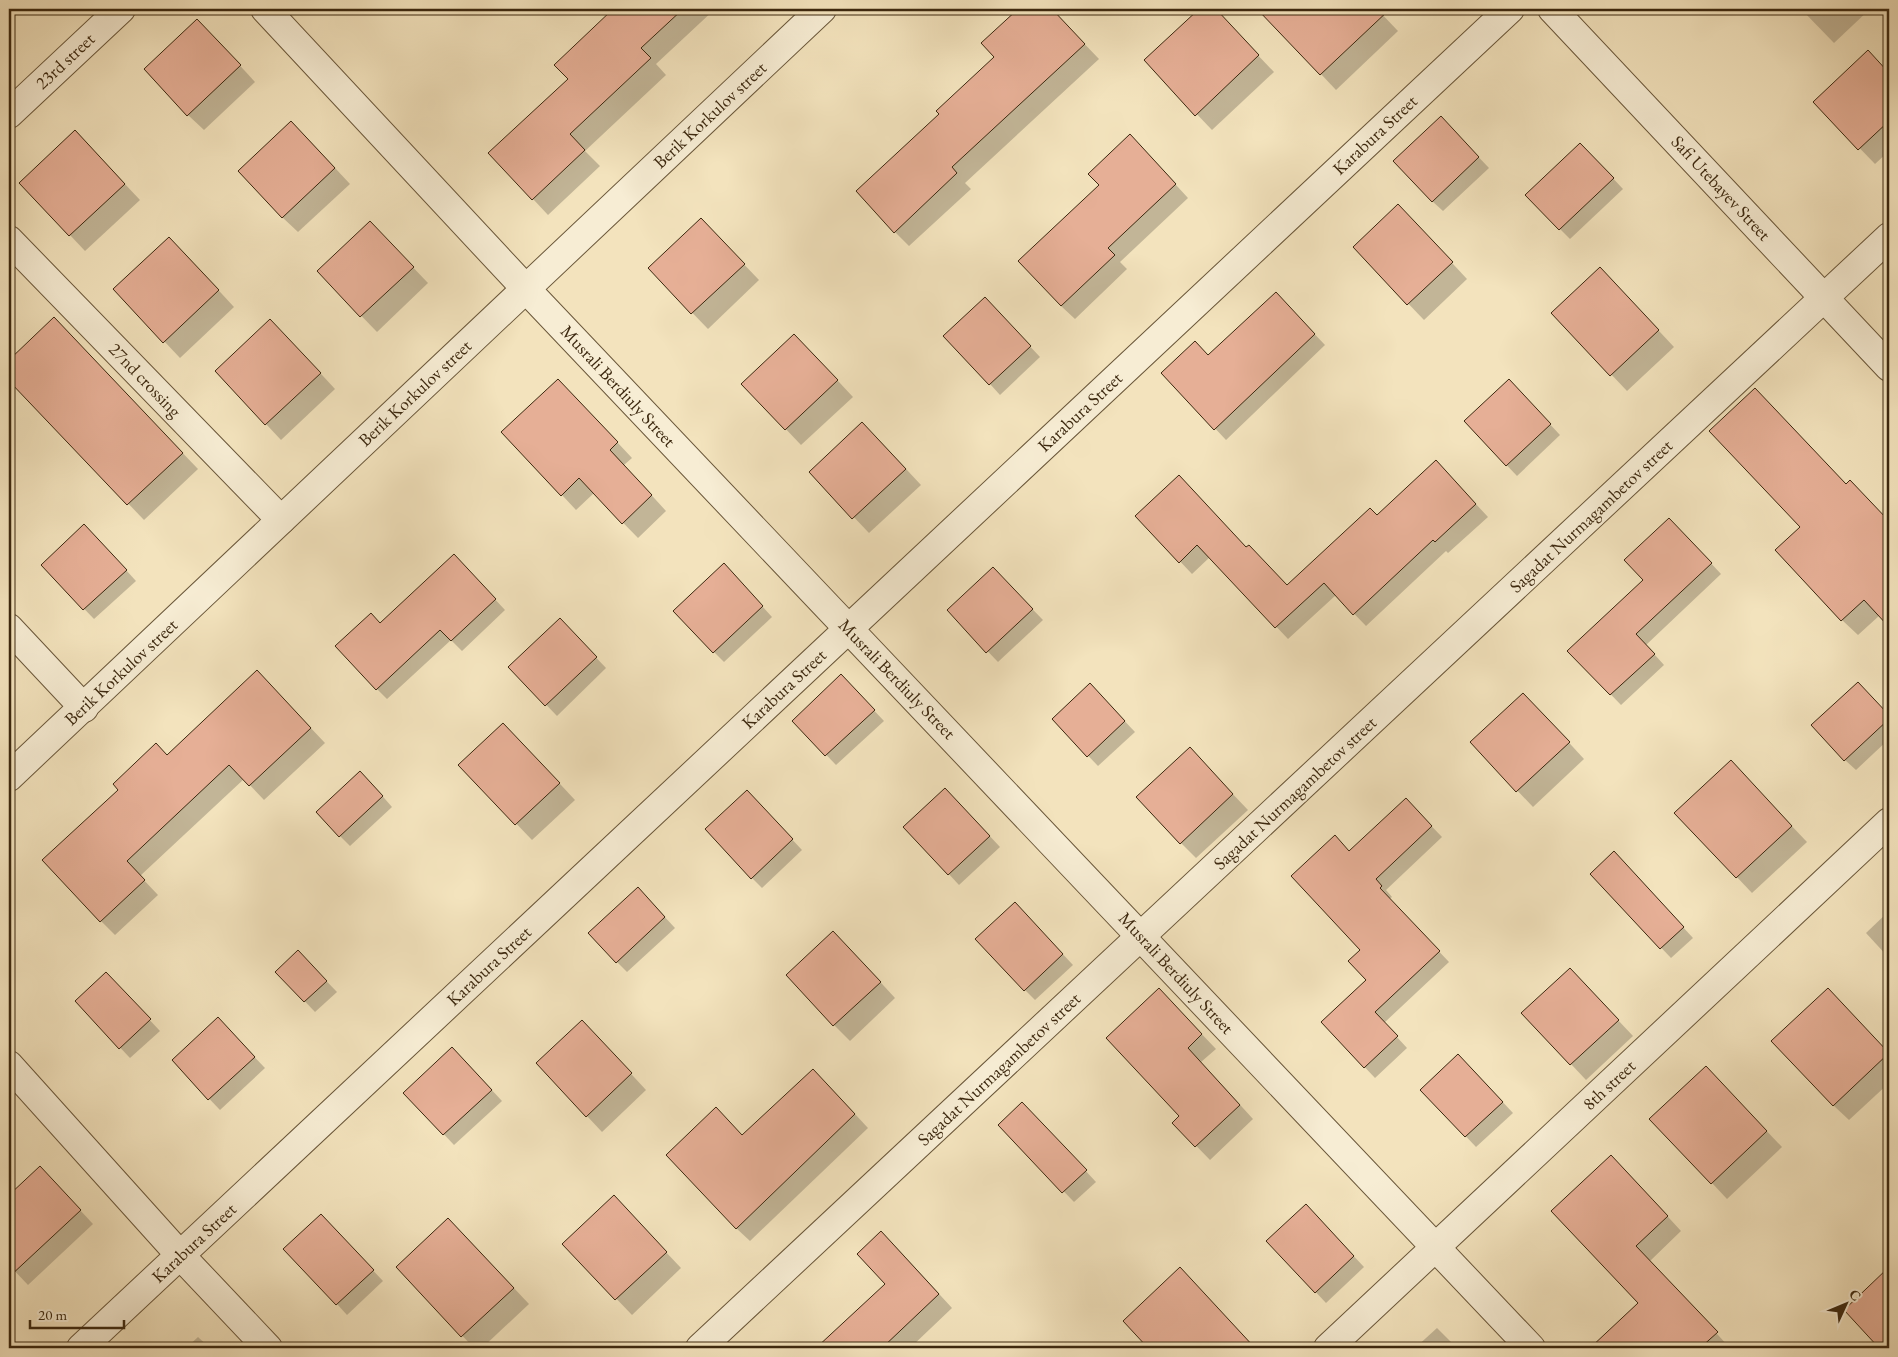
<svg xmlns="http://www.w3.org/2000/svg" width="1898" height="1357" viewBox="0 0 1898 1357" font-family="'EB Garamond',serif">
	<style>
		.shadow { fill: #0003 }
		.building { fill: #e6af96; stroke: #3c280f }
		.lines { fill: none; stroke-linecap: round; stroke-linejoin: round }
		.minor-casing { stroke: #6a573a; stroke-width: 30 }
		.minor { stroke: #f7edd4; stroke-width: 28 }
		.labels { text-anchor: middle; stroke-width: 4; stroke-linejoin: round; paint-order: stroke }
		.street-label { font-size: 18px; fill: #3c280f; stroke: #f7edd4 }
	</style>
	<rect width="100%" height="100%" fill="#f3e3bd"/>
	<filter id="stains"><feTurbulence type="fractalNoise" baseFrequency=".004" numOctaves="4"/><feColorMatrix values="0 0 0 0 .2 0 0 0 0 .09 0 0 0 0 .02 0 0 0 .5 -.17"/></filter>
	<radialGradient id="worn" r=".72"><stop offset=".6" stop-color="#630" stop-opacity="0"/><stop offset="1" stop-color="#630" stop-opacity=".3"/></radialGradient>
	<g class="shadow">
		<path d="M615,9H715L656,64L666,75L585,151L600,166L548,215L533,199L569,79L556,65Z"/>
		<path d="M1019,9H1051L1099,59L965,183L971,189L909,246L895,232L940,114L996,57L983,43Z"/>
		<path d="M1201,9H1214L1274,72L1212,130L1146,61Z"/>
		<path d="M1279,9H1377L1398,31L1336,90L1268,18Z"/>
		<path d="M1801,9H1870L1834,43Z"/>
		<path d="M213,36L255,82L204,130L188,115Z"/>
		<path d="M1868,52L1889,74V151L1875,164L1815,102Z"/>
		<path d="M1451,128L1489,168L1443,211L1432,201Z"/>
		<path d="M307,138L350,184L298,232L282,217Z"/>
		<path d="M90,147L140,200L85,251L21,183Z"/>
		<path d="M1143,149L1188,198L1120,262L1127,269L1075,319L1061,306Z"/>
		<path d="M1591,155L1623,189L1570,239L1560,229Z"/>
		<path d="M1413,221L1467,279L1424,320L1354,247Z"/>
		<path d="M716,235L759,280L708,329L649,268Z"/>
		<path d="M385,238L428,283L377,332L318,271Z"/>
		<path d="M185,254L234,307L180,358L115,289Z"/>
		<path d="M1615,284L1674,347L1627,391L1553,313Z"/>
		<path d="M9,295L13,300L9,304Z"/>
		<path d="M1286,304L1325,345L1226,440L1163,373L1208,357Z"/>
		<path d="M995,309L1040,357L1000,395L990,384Z"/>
		<path d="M54,319L198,469L144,520L9,379V361Z"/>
		<path d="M286,336L335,389L281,440L266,424Z"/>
		<path d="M810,351L853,397L801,445L743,384Z"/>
		<path d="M1519,391L1560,435L1517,476L1465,421Z"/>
		<path d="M573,395L632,458L624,465L666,511L638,538L594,493L576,510L562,495Z"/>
		<path d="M878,439L921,485L869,533L811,472Z"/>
		<path d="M1448,474L1488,517L1448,553L1446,551L1366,626L1336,595L1288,639L1210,557L1192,574L1137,516L1247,549L1288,586L1377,517Z"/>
		<path d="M1866,497L1889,522V625L1880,615L1858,635L1842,620Z"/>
		<path d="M1680,530L1721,574L1646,645L1664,665L1621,705L1569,651L1645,580Z"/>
		<path d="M95,536L136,581L94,619L42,565Z"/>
		<path d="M464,566L505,610L462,651L451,640L387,699L377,689L381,625Z"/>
		<path d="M734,575L772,617L724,662L714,652Z"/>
		<path d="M1003,579L1043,620L998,662L949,611Z"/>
		<path d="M570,630L606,668L557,716L510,667Z"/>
		<path d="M271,686L325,743L264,800L244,779L140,876L158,895L115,935L101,921L167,756Z"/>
		<path d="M851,686L884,721L836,765L794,721Z"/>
		<path d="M1868,694L1889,716V739L1856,770L1845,760Z"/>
		<path d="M1100,695L1135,732L1098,766L1053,719Z"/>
		<path d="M1539,710L1584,759L1533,807L1472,743Z"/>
		<path d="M519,740L575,800L532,840L460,765Z"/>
		<path d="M1205,765L1248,810L1196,858L1181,843Z"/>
		<path d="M1746,778L1807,842L1752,893L1676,813Z"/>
		<path d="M371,783L392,807L350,846L340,836Z"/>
		<path d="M956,800L1000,847L959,885L905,827Z"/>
		<path d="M757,802L802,850L762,888L752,878Z"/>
		<path d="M1416,810L1442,837L1386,890L1392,897L1389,899L1449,962L1384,1023L1407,1048L1375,1078L1322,1022L1368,980L1350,852Z"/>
		<path d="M1624,863L1693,938L1671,958L1591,874Z"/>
		<path d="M648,899L675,928L627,972L617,962Z"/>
		<path d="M1889,911V958L1866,933Z"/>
		<path d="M1025,914L1073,965L1035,1000L1025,990Z"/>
		<path d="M849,948L895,998L850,1041L834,1025Z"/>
		<path d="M308,962L337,992L315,1012L277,972Z"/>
		<path d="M116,984L160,1031L130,1058L76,1001Z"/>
		<path d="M1585,985L1633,1036L1586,1080L1523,1013Z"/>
		<path d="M1173,1004L1216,1049L1201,1062L1253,1119L1210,1160L1174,1123L1181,1116Z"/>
		<path d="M1843,1005L1889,1054V1083L1849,1120L1833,1105Z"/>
		<path d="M228,1029L265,1068L220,1110L173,1061Z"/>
		<path d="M597,1037L646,1090L602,1132L587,1116Z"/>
		<path d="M463,1059L502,1101L454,1145L405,1093Z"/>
		<path d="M1469,1066L1513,1113L1476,1147L1422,1090Z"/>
		<path d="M1721,1083L1782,1147L1727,1199L1712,1183Z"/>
		<path d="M827,1084L868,1128L750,1241L736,1228L742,1136Z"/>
		<path d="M1033,1114L1096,1182L1074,1202L1000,1125Z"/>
		<path d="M40,1167L93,1224L28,1285L9,1265V1196Z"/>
		<path d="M1626,1171L1681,1231L1650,1261L1730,1348H1595L1593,1346L1639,1303Z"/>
		<path d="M629,1213L681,1268L632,1315L564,1244Z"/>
		<path d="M1316,1216L1364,1267L1326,1303L1268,1241Z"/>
		<path d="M331,1226L383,1281L347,1315L337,1304Z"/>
		<path d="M464,1235L529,1304L482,1348H474L397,1267Z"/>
		<path d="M895,1246L952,1308L910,1348H818L887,1284Z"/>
		<path d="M1889,1269V1348H1881L1845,1310Z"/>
		<path d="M1195,1285L1255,1348H1150L1124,1321Z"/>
		<path d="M1437,1328L1457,1348H1415Z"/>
		<path d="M198,1337L210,1348H186Z"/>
		<path d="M1018,1343L1024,1348H1013Z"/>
	</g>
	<g class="building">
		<path d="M613,9H683L641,48L651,58L570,134L585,150L532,200L488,153L568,79L554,65Z"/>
		<path d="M1018,9H1052L1085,44L952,167L957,173L894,233L856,191L939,114L936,111L994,57L981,43Z"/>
		<path d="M1199,9H1216L1259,55L1195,116L1144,60Z"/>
		<path d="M1257,9H1390L1320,75Z"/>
		<path d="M197,19L241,65L187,116L144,69Z"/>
		<path d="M1868,50L1889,73V121L1858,150L1813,102Z"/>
		<path d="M1441,116L1479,157L1432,202L1393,161Z"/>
		<path d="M291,121L335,168L282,218L238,171Z"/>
		<path d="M75,130L125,184L69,236L19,183Z"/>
		<path d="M1130,134L1176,184L1108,248L1115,255L1061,306L1018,261L1099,185L1088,174Z"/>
		<path d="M1580,143L1614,178L1559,230L1525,195Z"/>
		<path d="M1398,204L1453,262L1407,305L1353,247Z"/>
		<path d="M701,218L745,264L691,314L648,268Z"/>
		<path d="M370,221L414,267L360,317L317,271Z"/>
		<path d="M169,237L219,290L163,343L113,289Z"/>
		<path d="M1600,267L1659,330L1610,376L1551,313Z"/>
		<path d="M1276,292L1315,334L1214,430L1161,373L1195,341L1208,355Z"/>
		<path d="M985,297L1031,346L989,385L943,336Z"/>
		<path d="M54,317L183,453L127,505L9,381V360Z"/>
		<path d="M270,319L321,373L265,425L215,371Z"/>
		<path d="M794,334L838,380L785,430L741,384Z"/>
		<path d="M558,379L618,442L610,450L652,495L622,524L579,478L561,496L501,432Z"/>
		<path d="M1509,379L1551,424L1506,466L1464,421Z"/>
		<path d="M1755,388L1846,484L1850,480L1889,521V627L1864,600L1841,621L1775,550L1800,527L1709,431Z"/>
		<path d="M862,422L906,469L852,519L809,472Z"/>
		<path d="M1436,460L1476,504L1435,542L1433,540L1353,615L1324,583L1275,628L1197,545L1179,563L1135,516L1179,475L1246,547L1249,545L1287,585L1370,508L1377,515Z"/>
		<path d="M1669,518L1712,563L1636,634L1655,654L1610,695L1567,651L1643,580L1624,560Z"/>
		<path d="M84,524L127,570L83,610L41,565Z"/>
		<path d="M454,554L496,599L451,641L440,630L376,690L335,646L371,613L380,623Z"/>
		<path d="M724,563L763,606L713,653L673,611Z"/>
		<path d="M993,567L1033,609L986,653L947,610Z"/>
		<path d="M560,618L597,657L545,706L508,667Z"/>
		<path d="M257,670L311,728L249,786L229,765L127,861L145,880L100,922L42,860L118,790L113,784L156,743L167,755Z"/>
		<path d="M841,674L875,710L825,756L792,721Z"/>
		<path d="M1858,682L1889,715V719L1844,761L1811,725Z"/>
		<path d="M1090,683L1125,721L1087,757L1052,719Z"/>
		<path d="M1523,693L1570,742L1516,792L1470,742Z"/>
		<path d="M503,723L560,783L515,825L458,765Z"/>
		<path d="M1190,747L1233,794L1180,844L1136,797Z"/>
		<path d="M1731,760L1792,826L1736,878L1674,813Z"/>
		<path d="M360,771L383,796L339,837L316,812Z"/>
		<path d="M945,788L990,836L948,875L903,827Z"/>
		<path d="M747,790L793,839L751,879L705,829Z"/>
		<path d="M1406,798L1432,826L1376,879L1382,886L1380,888L1440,951L1375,1012L1398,1036L1364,1068L1321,1022L1366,980L1348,961L1360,950L1291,876L1335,835L1349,851Z"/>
		<path d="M1614,851L1684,927L1660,949L1590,874Z"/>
		<path d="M638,887L665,917L616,963L588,933Z"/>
		<path d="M1015,902L1063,954L1024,991L975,939Z"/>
		<path d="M833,931L881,982L833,1026L786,975Z"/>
		<path d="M298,950L327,981L304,1002L275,972Z"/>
		<path d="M1570,968L1619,1020L1570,1065L1521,1013Z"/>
		<path d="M106,972L151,1019L119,1049L75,1001Z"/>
		<path d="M1159,988L1202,1034L1188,1048L1240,1105L1195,1147L1172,1123L1179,1116L1106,1038Z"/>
		<path d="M1828,988L1889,1053L1833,1106L1771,1041Z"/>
		<path d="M218,1017L255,1057L208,1100L172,1060Z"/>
		<path d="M582,1020L632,1073L586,1117L536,1063Z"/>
		<path d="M452,1047L492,1090L443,1135L403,1093Z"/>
		<path d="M1458,1054L1503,1102L1465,1137L1420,1090Z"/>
		<path d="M1706,1066L1767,1131L1711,1184L1649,1119Z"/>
		<path d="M813,1069L855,1114L736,1229L666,1155L716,1107L742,1135Z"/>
		<path d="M1022,1102L1087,1170L1062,1193L998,1125Z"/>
		<path d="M1611,1155L1668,1216L1636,1246L1718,1332L1700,1348H1590L1638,1303L1551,1211Z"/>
		<path d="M40,1166L81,1210L9,1277V1195Z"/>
		<path d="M614,1195L667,1252L615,1300L562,1244Z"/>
		<path d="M1306,1204L1354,1256L1315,1293L1266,1241Z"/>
		<path d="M321,1214L374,1270L336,1305L283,1249Z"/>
		<path d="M448,1218L514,1288L461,1337L396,1267Z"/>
		<path d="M881,1231L939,1294L882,1348H816L885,1284L857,1254Z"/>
		<path d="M1180,1267L1255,1348H1148L1123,1321Z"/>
		<path d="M1889,1267V1348H1879L1844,1310Z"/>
	</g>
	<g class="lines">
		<defs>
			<g id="minor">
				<path d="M265,9L526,289L1531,1348"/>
				<path d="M1552,9L1889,367"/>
				<path d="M9,114L121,9"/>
				<path d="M9,240L281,520"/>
				<path d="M9,628L84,708"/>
				<path d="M9,777L822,9"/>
				<path d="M9,1065L180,1255L268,1348"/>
				<path d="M81,1348L1510,9"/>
				<path d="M700,1348L1889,237"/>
				<path d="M1328,1348L1889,822"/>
			</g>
		</defs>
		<use href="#minor" class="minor-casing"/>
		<use href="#minor" class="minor"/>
	</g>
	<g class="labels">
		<g class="street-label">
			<text transform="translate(65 61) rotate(-43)" y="6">23rd street</text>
			<text transform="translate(710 115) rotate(-43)" y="6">Berik Korkulov street</text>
			<text transform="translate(1375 135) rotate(-43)" y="6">Karabura Street</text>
			<text transform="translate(1721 188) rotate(47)" y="6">Safi Utebayev Street</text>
			<text transform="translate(145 380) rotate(46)" y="6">27nd crossing</text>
			<text transform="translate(618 386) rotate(47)" y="6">Musrali Berdiuly Street</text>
			<text transform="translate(415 393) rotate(-43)" y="6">Berik Korkulov street</text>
			<text transform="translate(1080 412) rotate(-43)" y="6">Karabura Street</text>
			<text transform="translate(1591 516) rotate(-43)" y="6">Sagadat Nurmagambetov street</text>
			<text transform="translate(121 672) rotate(-43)" y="6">Berik Korkulov street</text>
			<text transform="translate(897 679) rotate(46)" y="6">Musrali Berdiuly Street</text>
			<text transform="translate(784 689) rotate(-43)" y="6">Karabura Street</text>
			<text transform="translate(1295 793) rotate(-43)" y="6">Sagadat Nurmagambetov street</text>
			<text transform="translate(489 966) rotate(-43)" y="6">Karabura Street</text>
			<text transform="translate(1176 973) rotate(47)" y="6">Musrali Berdiuly Street</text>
			<text transform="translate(999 1069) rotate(-43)" y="6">Sagadat Nurmagambetov street</text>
			<text transform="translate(1609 1085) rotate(-43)" y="6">8th street</text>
			<text transform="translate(194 1243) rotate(-43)" y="6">Karabura Street</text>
		</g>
	</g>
	<rect width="1898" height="1357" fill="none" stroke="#f3e3bd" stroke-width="30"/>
	<rect x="10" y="10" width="1878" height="1337" fill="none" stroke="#3c280f" stroke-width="2.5"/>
	<rect x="15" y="15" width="1868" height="1327" fill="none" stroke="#3c280f"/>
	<g transform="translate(1846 1304) rotate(46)" stroke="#f7edd4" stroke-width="4" paint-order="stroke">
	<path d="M0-4L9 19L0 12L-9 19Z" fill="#3c280f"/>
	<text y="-8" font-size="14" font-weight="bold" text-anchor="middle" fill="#3c280f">С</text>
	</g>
	<path d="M30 1320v8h94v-8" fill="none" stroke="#3c280f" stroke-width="2.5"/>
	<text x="38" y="1320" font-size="15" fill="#3c280f" stroke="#f7edd4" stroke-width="4" paint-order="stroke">20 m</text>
	<rect width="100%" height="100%" filter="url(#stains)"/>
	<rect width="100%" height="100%" fill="url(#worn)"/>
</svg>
